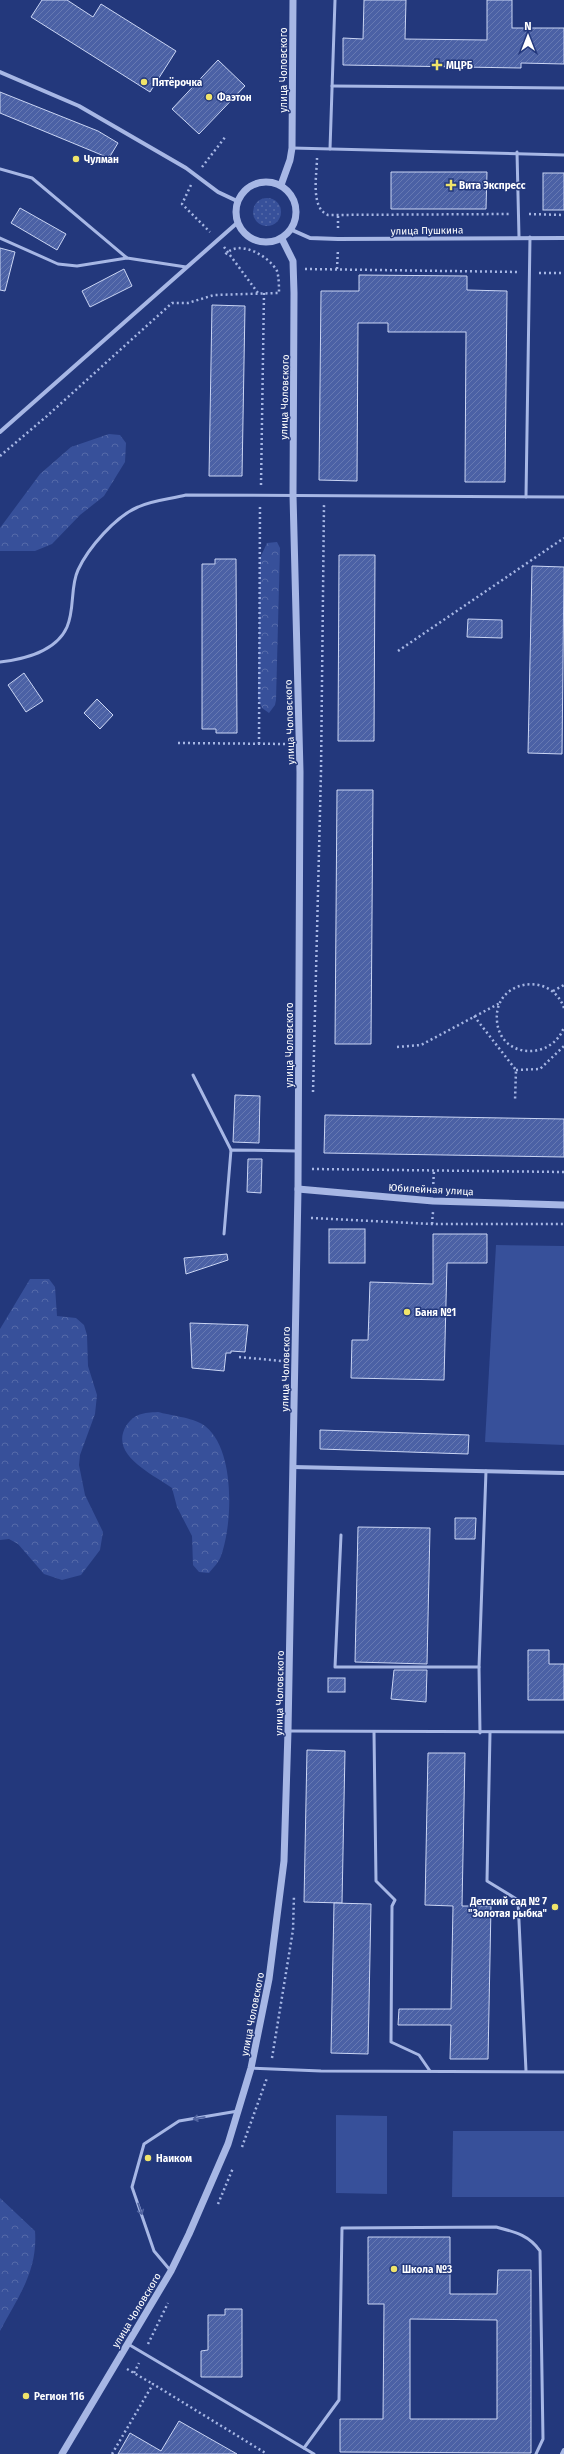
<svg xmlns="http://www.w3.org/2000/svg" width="564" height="2454" viewBox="0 0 564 2454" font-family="'Fira Sans',sans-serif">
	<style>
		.grass { fill: url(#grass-dots) }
		.forest { fill: url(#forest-crowns) }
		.green { fill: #37509a }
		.building { fill: url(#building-hatch); stroke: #cad5f4; fill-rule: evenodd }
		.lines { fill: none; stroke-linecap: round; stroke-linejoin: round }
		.path { stroke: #a7b7e5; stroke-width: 2.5; stroke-dasharray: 2 3; stroke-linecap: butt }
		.service { stroke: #a7b7e5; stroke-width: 3 }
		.minor { stroke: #a7b7e5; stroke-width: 4 }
		.tertiary { stroke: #a7b7e5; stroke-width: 7 }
		.oneway { stroke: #5164a1 }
		.poi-dot { fill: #f0e46a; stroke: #23387c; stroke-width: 1.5 }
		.labels { text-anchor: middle; stroke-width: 3; stroke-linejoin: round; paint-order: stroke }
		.poi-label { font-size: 10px; font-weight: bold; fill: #fff; stroke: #23387c; text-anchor: start }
		.street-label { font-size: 10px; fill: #fff; stroke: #23387c }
	</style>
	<defs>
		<pattern id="grass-dots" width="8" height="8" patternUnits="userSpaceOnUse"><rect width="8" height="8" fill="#37509a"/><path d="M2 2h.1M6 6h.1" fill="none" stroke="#556aa9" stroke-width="1.8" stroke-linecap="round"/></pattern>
		<pattern id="forest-crowns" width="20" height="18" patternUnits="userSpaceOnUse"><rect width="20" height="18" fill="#37509a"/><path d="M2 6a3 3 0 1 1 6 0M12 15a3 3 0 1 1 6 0" fill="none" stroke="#556aa9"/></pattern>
		<pattern id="building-hatch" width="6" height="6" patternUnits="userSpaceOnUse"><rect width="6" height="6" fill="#4b61a5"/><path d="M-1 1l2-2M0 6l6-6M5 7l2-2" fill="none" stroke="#6679b2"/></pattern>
	</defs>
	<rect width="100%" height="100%" fill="#23387c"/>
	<circle class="grass" cx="267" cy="212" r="14"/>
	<g class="forest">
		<path d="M109,434L120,435L126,443L125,462L104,496L80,515L52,544L35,551H0V528L40,474L71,447Z"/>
		<path d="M277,542L280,548L276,700L275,705L269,713L262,708L258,699L260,558L267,543Z"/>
		<path d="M30,1279H49L55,1287L57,1316L76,1318L84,1325L87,1335L88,1366L97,1395L95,1414L80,1455L79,1465L85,1495L103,1532L100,1550L81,1575L62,1580L44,1574L18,1544L9,1539L0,1540V1329Z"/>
		<path d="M158,1412C169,1415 193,1418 202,1424C236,1445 233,1523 221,1556C219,1562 213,1568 209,1573L199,1572L193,1565L192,1536L177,1507L172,1488C153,1474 109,1455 126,1426C135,1413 143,1413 158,1412Z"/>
		<path d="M0,2198L35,2231C38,2271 18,2297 0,2331Z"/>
	</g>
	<g class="green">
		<path d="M496,1245L564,1246V1445L485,1442Z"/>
		<path d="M336,2115L387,2116V2194L336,2193Z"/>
		<path d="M453,2131H564V2197H452Z"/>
	</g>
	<g class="building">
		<path d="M42,0H67L93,17L101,4L176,51L150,92L31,17Z"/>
		<path d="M364,0H406L405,39L487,40V0H512V28H564V64L521,63V68L343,65V38L363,39Z"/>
		<path d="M218,60L245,86L199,134L172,109Z"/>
		<path d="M0,92L98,131L118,143L109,158L0,113Z"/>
		<path d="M391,172H487L486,209H391Z"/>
		<rect x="543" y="173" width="21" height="37"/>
		<path d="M20,208L66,234L57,250L11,223Z"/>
		<path d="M0,248L15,252L5,291L0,290Z"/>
		<path d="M124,269L132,286L90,307L82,291Z"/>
		<path d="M359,275L467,276V290L507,291L505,482H465L466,332H388V323H358L357,481L319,480L321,291H359Z"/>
		<path d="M212,305L245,306L242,476H209Z"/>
		<path d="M339,555H375L374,741H338Z"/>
		<path d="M215,559H236L237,733H216V729H202V564H215Z"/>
		<path d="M532,566L564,567L562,754L528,753Z"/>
		<path d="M468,619L502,620V638L467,637Z"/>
		<path d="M24,673L43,701L26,712L8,685Z"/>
		<path d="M97,699L113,715L100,729L84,713Z"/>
		<path d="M337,790H373L371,1044H335Z"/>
		<path d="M235,1095L260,1096L259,1143L233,1142Z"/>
		<path d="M325,1115L564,1119V1157L324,1153Z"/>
		<path d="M248,1159H262L261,1193L247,1192Z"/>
		<rect x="329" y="1229" width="36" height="34"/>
		<path d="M433,1234H487V1263H447L444,1380L351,1378L352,1340H368L370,1282L433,1284Z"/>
		<path d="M227,1254L228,1260L186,1274L184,1258Z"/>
		<path d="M190,1323L248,1325L245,1352L231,1351V1353H226L224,1371L192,1368Z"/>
		<path d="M320,1430L469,1435L468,1454L320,1449Z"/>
		<path d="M455,1518H476L475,1539H455Z"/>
		<path d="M358,1527L430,1528L427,1664L355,1662Z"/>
		<path d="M528,1650H549V1664H564V1700H528Z"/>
		<path d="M394,1670H427L426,1702L391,1699Z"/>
		<rect x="328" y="1678" width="17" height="14"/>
		<path d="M307,1750L345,1751L342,1903L304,1902Z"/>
		<path d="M428,1753H465L462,1906H491L488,2059H450L451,2025H398L399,2009H451L453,1906L425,1905Z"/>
		<path d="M334,1903L371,1904L368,2054L331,2053Z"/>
		<path d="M368,2237H450V2294H497L498,2270H531V2453L340,2452V2419H383L384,2304H368ZM410,2319L497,2320V2419H410Z"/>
		<path d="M225,2309H242V2377H201V2351L208,2350V2315H225Z"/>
		<path d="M179,2421L237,2454H118L130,2433L161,2451Z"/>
	</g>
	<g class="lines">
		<g class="path">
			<path d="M317,158C317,174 310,208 328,215L510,214"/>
			<path d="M202,167L226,136"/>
			<path d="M191,185L182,204L210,232"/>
			<path d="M529,214L564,215"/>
			<path d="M338,228V216"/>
			<path d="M224,247L258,293"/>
			<path d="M305,269L520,272"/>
			<path d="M337,269L338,249"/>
			<path d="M539,273H564"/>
			<path d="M0,456L47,416L172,303H188L214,295L279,293C279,287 279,277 277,271C269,256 238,238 225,255"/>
			<path d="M261,485L264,293"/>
			<path d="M398,651L564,538"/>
			<path d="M178,743L288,744"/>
			<path d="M259,744L260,506"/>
			<path d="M553,991L564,985"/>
			<path d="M564,1008C551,970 493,980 497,1021C500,1059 552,1061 564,1027"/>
			<path d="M474,1016L516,1070L515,1101"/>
			<path d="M397,1047L421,1045L500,1003"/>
			<path d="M516,1070L540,1069L564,1046"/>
			<path d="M313,1092L321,772L324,505"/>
			<path d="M312,1169L564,1172"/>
			<path d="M433,1189L434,1170"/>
			<path d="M311,1218L432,1224H564"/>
			<path d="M432,1224L433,1212"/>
			<path d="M239,1357L282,1361"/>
			<path d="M272,2058L293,1930L294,1895"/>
			<path d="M242,2147L267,2078"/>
			<path d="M218,2204L233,2168"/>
			<path d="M148,2344L168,2303"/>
			<path d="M127,2369L153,2384"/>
			<path d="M134,2373L139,2363"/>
			<path d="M112,2454L153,2384L267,2454"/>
		</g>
		<g class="service">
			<path d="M332,86L564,88"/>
			<path d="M292,148L564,155"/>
			<path d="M330,149L335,0"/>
			<path d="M517,152L519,237"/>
			<path d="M0,169L32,178L127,258L186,267"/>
			<path d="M0,238L58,264L77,266L127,258"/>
			<path d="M526,497L530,237"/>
			<path d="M0,662C24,659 56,652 67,627C75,609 70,587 78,570C88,548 116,516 138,507C153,500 171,499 186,495L564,497"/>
			<path d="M193,1075L231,1150"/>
			<path d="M224,1234L231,1150L298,1151"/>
			<path d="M341,1535L335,1667H479"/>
			<path d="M288,1731L564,1732"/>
			<path d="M374,1732L376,1881L395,1900L392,1906L391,2042L419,2055L430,2071"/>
			<path d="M480,1733L479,1667L486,1471"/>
			<path d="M490,1733L487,1881L518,1900L526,2071"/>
			<path d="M251,2068L321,2071L564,2072"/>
			<path d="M170,2270L154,2251L132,2187L144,2144L179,2121L238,2111"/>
			<path d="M128,2344L314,2454"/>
			<path d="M304,2448L339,2400L342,2228L496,2227C515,2232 529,2235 540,2251L543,2439L536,2454"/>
		</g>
		<g class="minor">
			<path d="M0,72L79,106L186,168L218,192L237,201"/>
			<path d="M292,230L310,238L338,239L564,238"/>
			<path d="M0,432L237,223"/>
			<path d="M293,1467L564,1473"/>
			<path d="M562,2454L564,2450"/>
		</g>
		<g class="tertiary">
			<circle cx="266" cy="212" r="30"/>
			<path d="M281,185L290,160L292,148L293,0"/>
			<path d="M298,1189L433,1201L564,1205"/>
			<path d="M62,2454L171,2271L189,2234L228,2144L251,2068L269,1979L284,1861L288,1731L298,1189L300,772L293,495L294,293L293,261L282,239"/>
		</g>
	</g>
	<defs><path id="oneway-shaft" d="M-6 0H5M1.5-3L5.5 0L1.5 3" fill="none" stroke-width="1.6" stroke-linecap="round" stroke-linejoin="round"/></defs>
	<g class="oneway">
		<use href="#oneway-shaft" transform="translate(199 2118) rotate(170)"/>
		<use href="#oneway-shaft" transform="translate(140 2209) rotate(71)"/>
	</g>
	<g class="poi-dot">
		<path d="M435 59h4v4h4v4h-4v4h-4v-4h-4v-4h4z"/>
		<circle cx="144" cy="82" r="4"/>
		<circle cx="209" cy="97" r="4"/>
		<circle cx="76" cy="159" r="4"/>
		<path d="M449 179h4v4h4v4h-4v4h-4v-4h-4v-4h4z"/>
		<circle cx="407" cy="1312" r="4"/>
		<circle cx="555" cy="1907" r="4"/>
		<circle cx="148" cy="2158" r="4"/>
		<circle cx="394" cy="2269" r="4"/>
		<circle cx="26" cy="2396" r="4"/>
	</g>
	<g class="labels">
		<g class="poi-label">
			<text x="446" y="69">МЦРБ</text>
			<text x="152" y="86">Пятёрочка</text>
			<text x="217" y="101">Фаэтон</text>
			<text x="84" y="163">Чулман</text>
			<text x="459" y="189">Вита Экспресс</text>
			<text x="415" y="1316">Баня №1</text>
			<text x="547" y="1905" text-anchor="end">Детский сад № 7<tspan x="547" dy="12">"Золотая рыбка"</tspan></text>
			<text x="156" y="2162">Наиком</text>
			<text x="402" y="2273">Школа №3</text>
			<text x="34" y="2400">Регион 116</text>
		</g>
		<g class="street-label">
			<text transform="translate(283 70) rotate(-90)" y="4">улица Чоловского</text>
			<text transform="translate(427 230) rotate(-1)" y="4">улица Пушкина</text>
			<text transform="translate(284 397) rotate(-89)" y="4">улица Чоловского</text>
			<text transform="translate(289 722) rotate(-92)" y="4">улица Чоловского</text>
			<text transform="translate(289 1045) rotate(-90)" y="4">улица Чоловского</text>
			<text transform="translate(431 1189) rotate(3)" y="4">Юбилейная улица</text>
			<text transform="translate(285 1369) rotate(-89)" y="4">улица Чоловского</text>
			<text transform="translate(279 1693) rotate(-89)" y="4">улица Чоловского</text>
			<text transform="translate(252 2014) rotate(-79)" y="4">улица Чоловского</text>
			<text transform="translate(136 2310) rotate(-59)" y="4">улица Чоловского</text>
		</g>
	</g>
	<g transform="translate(528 36)" stroke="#23387c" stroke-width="3" paint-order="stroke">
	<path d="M0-3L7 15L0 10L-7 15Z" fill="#ffffff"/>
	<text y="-6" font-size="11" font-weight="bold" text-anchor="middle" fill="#ffffff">N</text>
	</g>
</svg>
